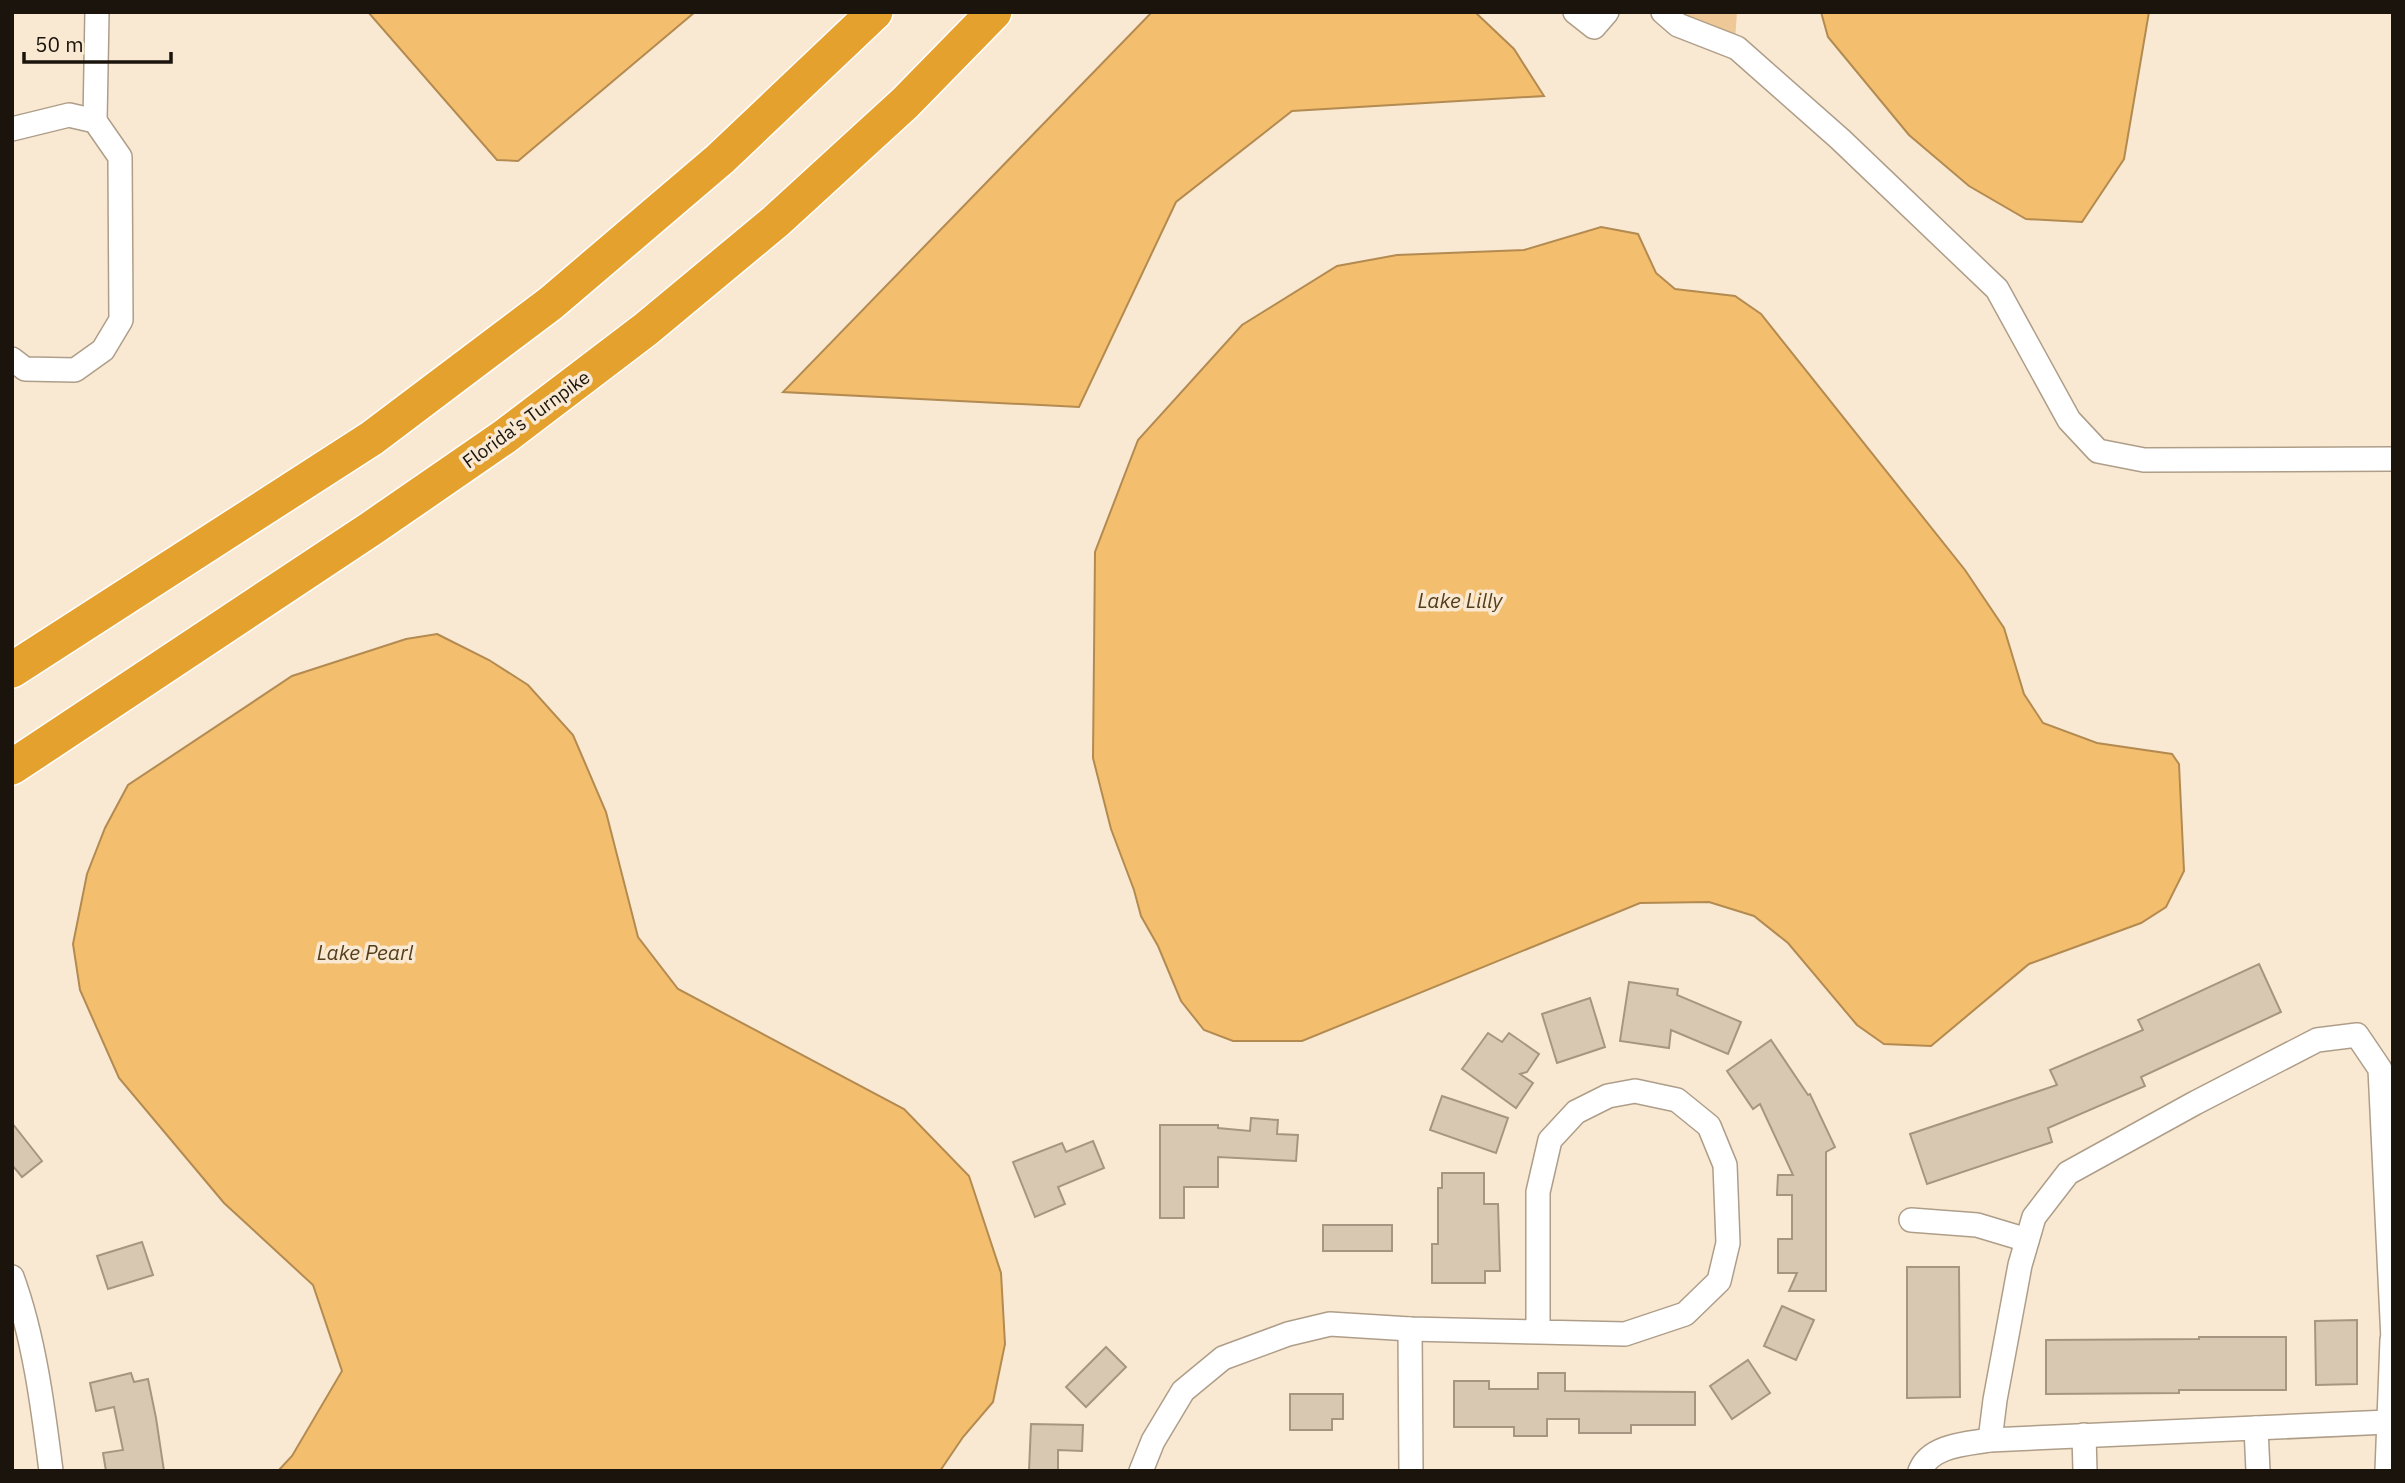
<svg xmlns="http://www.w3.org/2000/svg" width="2405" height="1483" viewBox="0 0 2405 1483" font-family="'IBM Plex Sans',sans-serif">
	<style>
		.green { fill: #eec997 }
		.water { fill: #f4be6f; stroke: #b38b51; stroke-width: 2 }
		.building { fill: #d9c8b1; stroke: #a69681; stroke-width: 2 }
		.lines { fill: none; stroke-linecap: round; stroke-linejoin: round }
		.minor-casing { stroke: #ae9e89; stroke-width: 26 }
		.highway-casing { stroke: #fff; stroke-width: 38 }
		.minor { stroke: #fff; stroke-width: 23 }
		.highway { stroke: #e5a12e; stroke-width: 35 }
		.labels { text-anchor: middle; stroke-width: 7; stroke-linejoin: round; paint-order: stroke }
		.street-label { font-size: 19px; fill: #1a140c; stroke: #fae9d2 }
		.water-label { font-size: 21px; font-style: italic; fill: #533d1b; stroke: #fae9d2 }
	</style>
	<rect width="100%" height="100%" fill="#fae9d2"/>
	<path class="green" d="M1673,12H1737L1735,41Z"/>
	<g class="water">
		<path d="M368,12H695L518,161L497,160Z"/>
		<path d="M1152,12H1475L1514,49L1544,96L1292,111L1176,202L1079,407L783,392Z"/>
		<path d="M1821,12H2149L2124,159L2082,222L2026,219L1969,186L1909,135L1828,37Z"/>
		<path d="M1601,227L1638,234L1656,273L1675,289L1735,296L1761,314L1965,570L2004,628L2024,694L2043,723L2097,743L2172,754L2179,764L2184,871L2166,907L2141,923L2029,964L1931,1046L1884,1044L1857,1025L1788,943L1754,916L1709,902L1640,903L1302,1041H1233L1204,1030L1181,1001L1158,946L1141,916L1134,890L1111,829L1093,758L1095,552L1138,440L1242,325L1337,266L1397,255L1524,250Z"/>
		<path d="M437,634L489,660L528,685L573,735L606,812L638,937L678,989L904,1109L969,1176L1001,1273L1005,1344L993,1402L963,1437L940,1471H278L292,1456L342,1371L313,1285L224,1203L119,1078L80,990L73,944L87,874L105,828L128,785L292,676L406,639Z"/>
	</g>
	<g class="building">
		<path d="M2259,964L2281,1012L2141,1077L2145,1086L2048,1128L2052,1142L1927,1184L1910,1134L2057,1085L2050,1070L2143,1030L2138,1020Z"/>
		<path d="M1629,982L1678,989L1677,995L1741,1022L1728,1054L1671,1030L1669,1048L1620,1041Z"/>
		<path d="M1590,998L1605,1047L1557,1063L1542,1014Z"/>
		<path d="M1488,1033L1502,1042L1509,1033L1539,1054L1527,1072L1520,1074L1533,1083L1516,1108L1462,1069Z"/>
		<path d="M1771,1040L1808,1095L1810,1094L1835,1147L1826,1152V1291H1789L1797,1273H1778V1239H1792V1195H1777L1778,1175H1793L1760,1104L1753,1109L1727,1071Z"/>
		<path d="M1442,1096L1508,1118L1496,1153L1430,1130Z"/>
		<path d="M1251,1118L1278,1120L1277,1134L1298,1135L1296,1161L1218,1157V1187H1184V1218H1160V1125H1218V1128L1250,1131Z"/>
		<path d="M12,1123L42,1161L22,1177L12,1165Z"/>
		<path d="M1093,1141L1104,1168L1058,1187L1065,1204L1035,1217L1013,1162L1062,1143L1066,1152Z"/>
		<path d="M1442,1173H1484V1204H1498L1500,1271H1485V1283H1432V1244H1438V1188H1442Z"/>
		<rect x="1323" y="1225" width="69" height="26"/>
		<path d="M142,1242L153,1275L108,1289L97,1256Z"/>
		<path d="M1907,1267H1959L1960,1397L1907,1398Z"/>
		<path d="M1782,1306L1814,1320L1796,1360L1764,1346Z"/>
		<path d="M2357,1320V1384L2316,1385L2315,1321Z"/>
		<path d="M2199,1337H2286V1390H2179V1393L2046,1394V1340L2199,1339Z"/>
		<path d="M1106,1347L1126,1367L1086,1407L1066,1387Z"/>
		<path d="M1748,1360L1770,1393L1732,1419L1710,1386Z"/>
		<path d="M131,1373L134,1382L148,1379L156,1418L164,1471H106L103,1453L123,1450L114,1407L96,1411L90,1383Z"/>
		<path d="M1538,1373H1565V1391L1695,1392V1425H1631V1433H1579V1419H1547V1436H1514V1427H1454V1381H1489V1389H1538Z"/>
		<path d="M1290,1394H1343V1419H1332V1430H1290Z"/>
		<path d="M1031,1424L1083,1425L1082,1451L1058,1450V1471H1029Z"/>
	</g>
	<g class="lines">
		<defs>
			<g id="minor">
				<path d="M1575,12L1594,27L1607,12"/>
				<path d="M1663,12L1678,25L1737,48L1840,139L1997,289L2069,420L2098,451L2144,460L2393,459"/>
				<path d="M95,121L97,12"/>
				<path d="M12,129L69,115L95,121L120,157L121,320L103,350L75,370L25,369L12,359"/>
				<path d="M1911,1220L1977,1225L2027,1240"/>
				<path d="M12,1277C34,1337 43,1407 51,1471"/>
				<path d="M1410,1329L1411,1471"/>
				<path d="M2256,1428L2258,1471"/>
				<path d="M2084,1435L2085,1471"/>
				<path d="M1990,1440L1995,1400L2020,1265L2034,1217L2068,1173L2195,1103L2317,1040L2357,1035L2380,1069L2393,1340"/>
				<path d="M1141,1471L1153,1441L1183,1391L1223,1358L1288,1334L1330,1324L1410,1329L1538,1332L1625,1334L1685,1314L1719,1281L1728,1243L1725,1165L1709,1126L1677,1100L1635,1091L1608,1096L1576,1112L1550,1140L1538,1192V1332"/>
				<path d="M1920,1471C1930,1445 1967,1444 1990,1440L2388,1422"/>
				<path d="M2387,1471L2392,1340"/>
			</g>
			<g id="highway">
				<path d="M12,670L372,438L551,303L720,159L875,12"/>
				<path d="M12,767L372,528L504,437L646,329L776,221L905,103L994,12"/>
			</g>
		</defs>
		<use href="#minor" class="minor-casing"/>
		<use href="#highway" class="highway-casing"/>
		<use href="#minor" class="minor"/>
		<use href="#highway" class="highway"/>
	</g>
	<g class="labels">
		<g class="street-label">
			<text transform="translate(526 419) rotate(-36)" y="7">Florida's Turnpike</text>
		</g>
		<g class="water-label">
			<text x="1460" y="608">Lake Lilly</text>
			<text x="365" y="960">Lake Pearl</text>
		</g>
	</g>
	<rect width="2405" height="1483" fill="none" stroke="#1a140c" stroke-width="28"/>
	<path d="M24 52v10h147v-10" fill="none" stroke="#1a140c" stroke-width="3.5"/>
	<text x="35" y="52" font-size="21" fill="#1a140c" stroke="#fae9d2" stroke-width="5" paint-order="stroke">50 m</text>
</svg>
